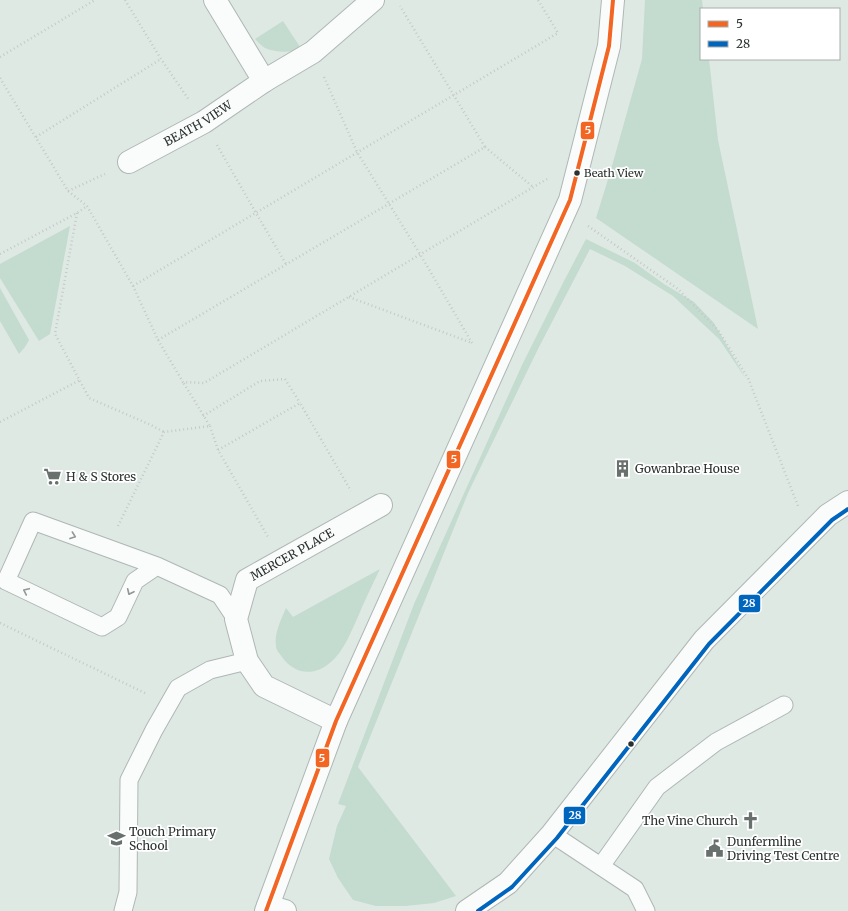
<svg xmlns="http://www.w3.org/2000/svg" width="848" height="911" viewBox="0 0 848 911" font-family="Merriweather,serif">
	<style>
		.green { fill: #c4dbd0 }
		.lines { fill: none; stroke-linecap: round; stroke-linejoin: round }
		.lane-casing { stroke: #afb7b4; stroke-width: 19 }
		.street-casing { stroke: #afb7b4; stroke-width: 24 }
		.secondary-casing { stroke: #afb7b4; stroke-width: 24 }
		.path { stroke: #c5c9c8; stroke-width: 2.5; stroke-dasharray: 1 3; stroke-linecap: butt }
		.lane { stroke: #fafcfb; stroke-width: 17 }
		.street { stroke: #fafcfb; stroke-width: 22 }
		.secondary { stroke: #fafcfb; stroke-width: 22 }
		.bus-1-casing { stroke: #fff; stroke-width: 7 }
		.bus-2-casing { stroke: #fff; stroke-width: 7 }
		.bus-1 { stroke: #f26522; stroke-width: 4 }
		.bus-2 { stroke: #0065bd; stroke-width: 4 }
		.oneway { stroke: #929694 }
		.bus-dot { fill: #2a312e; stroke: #fff; stroke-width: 1.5 }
		.labels { text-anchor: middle; stroke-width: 3.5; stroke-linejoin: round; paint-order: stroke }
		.bus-label { font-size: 11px; fill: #2a312e; stroke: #fff; text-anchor: start }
		.street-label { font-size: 12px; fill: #2a312e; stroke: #fff }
		.poi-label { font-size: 12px; fill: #2a312e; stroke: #fff; text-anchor: start }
		.line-badge { stroke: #fff; stroke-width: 1.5 }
		.badge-label { font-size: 11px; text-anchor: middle; font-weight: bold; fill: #fff }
	</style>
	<rect width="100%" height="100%" fill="#dee9e4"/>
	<g class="green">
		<path d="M645,0H702L703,9H701V59H709L718,140L758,329L596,218L610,173L642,59Z"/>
		<path d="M283,21L302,50C291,52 276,53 265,48C262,46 258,42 255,39Z"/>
		<path d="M70,226L50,334L39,341L0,278V264Z"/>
		<path d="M586,239L635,263L664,284L694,302L714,323L746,379L719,339L673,296L625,266L590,249L538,349L468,493L358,767L456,896L434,903L405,906H376L353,900L338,878L329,859L337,826L346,806L338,804L414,604L522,365L564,281Z"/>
		<path d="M0,288L29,340L25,347L19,354L0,321Z"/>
		<path d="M380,569C372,585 364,602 357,619C350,634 344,650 332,661C315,677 295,675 282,657C280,654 276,650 276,646C274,633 281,620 286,608L293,617Z"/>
	</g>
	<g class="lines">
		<defs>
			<g id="lane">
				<path d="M157,566L135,581L118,617L102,627L6,581L33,521L157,566L220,595L236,619"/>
				<path d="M552,834L635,889L646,911"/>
				<path d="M601,866L657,787L716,742L784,705"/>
				<path d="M123,911L128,892L129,780L154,730L178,688L210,670L247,661"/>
			</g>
			<g id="street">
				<path d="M215,0L264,81"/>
				<path id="s1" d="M129,162L204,122L264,81L313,52L373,0"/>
				<path id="s2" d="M336,721L264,686L247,661L236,619L247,580L381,505"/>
				<path d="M268,906L285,911"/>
				<path d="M467,911L508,883L552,834L704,640L828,515L848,502"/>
			</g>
			<path id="secondary" d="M266,911L336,721L570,200L609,46L613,0"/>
		</defs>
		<use href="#lane" class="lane-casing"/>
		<use href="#street" class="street-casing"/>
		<use href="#secondary" class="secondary-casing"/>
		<g class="path">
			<path d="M125,0L161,59L189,100"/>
			<path d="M0,57L95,0"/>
			<path d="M324,77L357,152L420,254L472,343"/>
			<path d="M0,78L68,191L87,206L133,286L158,340L183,382L204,383L547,179"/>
			<path d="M36,137L161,59"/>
			<path d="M217,145L256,213L286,264"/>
			<path d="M485,147L533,187"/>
			<path d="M68,191L105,174"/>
			<path d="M77,213L55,334L89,398L151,425L164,432"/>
			<path d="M588,226L678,289L718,330L748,378L798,506"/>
			<path d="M0,254L77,213L87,206"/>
			<path d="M133,286L558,33L538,0"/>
			<path d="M349,297L472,343"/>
			<path d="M158,340L485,147L400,6"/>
			<path d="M203,416L260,381L285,379L300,403"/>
			<path d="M0,422L80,380"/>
			<path d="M210,426L218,450L268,537"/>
			<path d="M218,450L300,403L351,491"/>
			<path d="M118,526L164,432L210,426L183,382"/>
			<path d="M0,623L147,694"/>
		</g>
		<use href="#lane" class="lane"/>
		<use href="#street" class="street"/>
		<use href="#secondary" class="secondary"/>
		<defs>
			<path id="bus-1" d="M266,911L336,721L570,200L609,46L613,0"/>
			<path id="bus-2" d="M478,911L512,887L557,838L709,644L832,520L848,509"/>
		</defs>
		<use href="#bus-1" class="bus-1-casing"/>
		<use href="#bus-2" class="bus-2-casing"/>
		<use href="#bus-1" class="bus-1"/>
		<use href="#bus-2" class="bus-2"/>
	</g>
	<defs><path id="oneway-chevron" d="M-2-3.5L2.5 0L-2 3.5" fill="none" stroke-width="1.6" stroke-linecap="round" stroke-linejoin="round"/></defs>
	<g class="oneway">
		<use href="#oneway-chevron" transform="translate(73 536) rotate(20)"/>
		<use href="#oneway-chevron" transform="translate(26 591) rotate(-155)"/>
		<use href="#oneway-chevron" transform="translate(130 592) rotate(115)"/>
	</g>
	<defs>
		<symbol id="building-bare" viewBox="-9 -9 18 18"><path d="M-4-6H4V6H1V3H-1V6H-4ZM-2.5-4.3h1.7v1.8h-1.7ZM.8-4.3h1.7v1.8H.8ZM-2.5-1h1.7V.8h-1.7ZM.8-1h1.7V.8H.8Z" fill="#69716e" stroke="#fff" stroke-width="2.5" paint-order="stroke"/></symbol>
		<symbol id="supermarket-bare" viewBox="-9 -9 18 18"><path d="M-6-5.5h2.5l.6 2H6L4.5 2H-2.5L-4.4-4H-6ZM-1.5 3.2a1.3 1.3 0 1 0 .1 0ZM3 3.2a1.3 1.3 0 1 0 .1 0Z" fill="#69716e" stroke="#fff" stroke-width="2.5" paint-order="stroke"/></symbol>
		<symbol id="church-bare" viewBox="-9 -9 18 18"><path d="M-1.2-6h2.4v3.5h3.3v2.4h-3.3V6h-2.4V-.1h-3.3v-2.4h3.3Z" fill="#69716e" stroke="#fff" stroke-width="2.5" paint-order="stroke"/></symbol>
		<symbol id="school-bare" viewBox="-9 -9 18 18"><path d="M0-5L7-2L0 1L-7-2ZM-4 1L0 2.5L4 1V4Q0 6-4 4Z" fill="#69716e" stroke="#fff" stroke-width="2.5" paint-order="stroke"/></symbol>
		<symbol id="civic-bare" viewBox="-9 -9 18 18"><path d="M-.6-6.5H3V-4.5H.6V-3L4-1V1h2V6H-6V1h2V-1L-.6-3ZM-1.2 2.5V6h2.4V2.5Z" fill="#69716e" stroke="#fff" stroke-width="2.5" paint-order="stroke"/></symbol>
	</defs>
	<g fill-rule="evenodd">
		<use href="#building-bare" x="610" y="456" width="25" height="25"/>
		<use href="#supermarket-bare" x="40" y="464" width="25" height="25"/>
		<use href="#church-bare" x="738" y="808" width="25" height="25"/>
		<use href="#school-bare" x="104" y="826" width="25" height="25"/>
		<use href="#civic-bare" x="702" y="836" width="25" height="25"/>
	</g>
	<g class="bus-dot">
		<circle cx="577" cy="173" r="3.5"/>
		<circle cx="631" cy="744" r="3.5"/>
	</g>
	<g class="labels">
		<g class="bus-label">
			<text x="584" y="177">Beath View</text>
		</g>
		<g class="street-label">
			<text dy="4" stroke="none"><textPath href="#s1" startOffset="79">BEATH VIEW</textPath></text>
			<text dy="4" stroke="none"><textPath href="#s2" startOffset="246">MERCER PLACE</textPath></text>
		</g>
		<g class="poi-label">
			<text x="635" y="473">Gowanbrae House</text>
			<text x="66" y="481">H &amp; S Stores</text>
			<text x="738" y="825" text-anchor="end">The Vine Church</text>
			<text x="129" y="836">Touch Primary<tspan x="129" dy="14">School</tspan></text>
			<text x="727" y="846">Dunfermline<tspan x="727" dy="14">Driving Test Centre</tspan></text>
		</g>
	</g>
	<g class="line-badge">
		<rect x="580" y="121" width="15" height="19" rx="4" fill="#f26522"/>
		<rect x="446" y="450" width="15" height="19" rx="4" fill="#f26522"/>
		<rect x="738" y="594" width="23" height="19" rx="4" fill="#0065bd"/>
		<rect x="315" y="748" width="15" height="20" rx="4" fill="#f26522"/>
		<rect x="563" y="806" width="23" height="19" rx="4" fill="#0065bd"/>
	</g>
	<g class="badge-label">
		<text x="588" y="134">5</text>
		<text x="454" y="463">5</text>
		<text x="749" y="607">28</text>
		<text x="322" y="762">5</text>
		<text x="575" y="819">28</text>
	</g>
	<rect x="700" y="8" width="140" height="52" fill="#ffffff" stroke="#aaadab"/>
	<rect x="708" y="21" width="20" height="6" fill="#f26522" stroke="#aaadab"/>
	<text x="736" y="28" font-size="12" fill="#2a312e">5</text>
	<rect x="708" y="41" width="20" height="6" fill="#0065bd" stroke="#aaadab"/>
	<text x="736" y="48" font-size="12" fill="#2a312e">28</text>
</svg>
